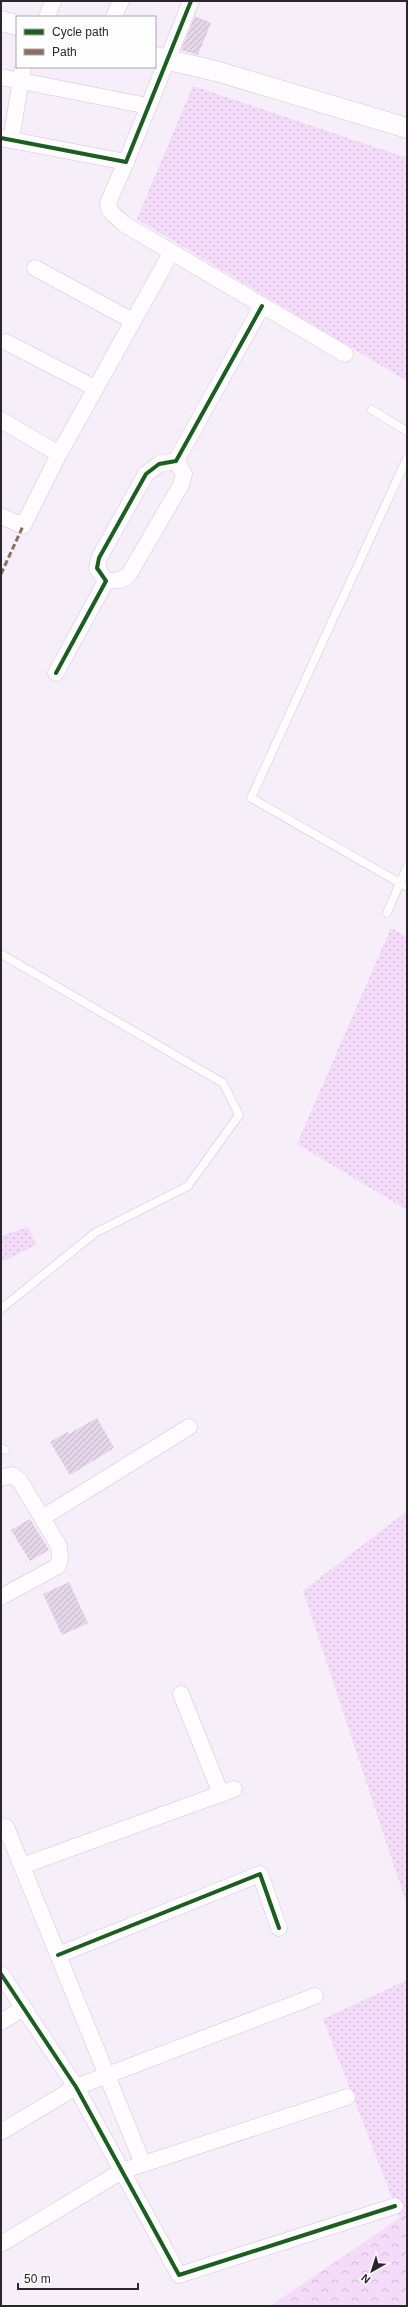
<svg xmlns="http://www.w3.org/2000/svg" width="408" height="2307" viewBox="0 0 408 2307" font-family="Arial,sans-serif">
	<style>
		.green { fill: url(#green-dots) }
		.forest { fill: url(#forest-crowns) }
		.building { fill: url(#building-hatch) }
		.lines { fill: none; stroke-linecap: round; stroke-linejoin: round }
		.service-casing { stroke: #d0c9d3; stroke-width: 9 }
		.minor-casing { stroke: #d0c9d3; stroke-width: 17 }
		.tertiary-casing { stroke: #d0c9d3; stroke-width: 21 }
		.service { stroke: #fefcfe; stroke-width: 8 }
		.minor { stroke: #fefcfe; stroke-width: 16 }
		.tertiary { stroke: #fefcfe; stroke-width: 20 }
		.quiet { stroke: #8d6e63; stroke-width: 3; stroke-dasharray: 6 3; stroke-linecap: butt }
		.cycleway-casing { stroke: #fdfdfd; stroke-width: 6 }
		.cycleway { stroke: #1b5e20; stroke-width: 4 }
	</style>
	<defs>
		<pattern id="green-dots" width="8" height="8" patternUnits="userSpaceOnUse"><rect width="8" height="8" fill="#f3dbf9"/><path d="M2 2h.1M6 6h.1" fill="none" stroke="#d0bcd6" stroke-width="1.8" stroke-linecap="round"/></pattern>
		<pattern id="forest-crowns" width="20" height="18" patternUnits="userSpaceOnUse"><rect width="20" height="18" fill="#f3dbf9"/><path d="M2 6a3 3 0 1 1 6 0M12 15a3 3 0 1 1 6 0" fill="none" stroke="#d0bcd6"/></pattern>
		<pattern id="building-hatch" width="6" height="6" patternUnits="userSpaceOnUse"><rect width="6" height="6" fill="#e4d5e9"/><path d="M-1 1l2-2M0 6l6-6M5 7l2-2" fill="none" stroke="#c4b7c8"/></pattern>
	</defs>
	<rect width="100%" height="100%" fill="#f6eef8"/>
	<g class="green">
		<path d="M193,86L407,158V381L137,219Z"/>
		<path d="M391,928L407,937V1210L297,1144Z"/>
		<path d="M28,1227L36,1245L1,1262V1236Z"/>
		<path d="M407,1511V1905L303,1591Z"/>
		<path d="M407,1980V2213L400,2218L323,2019Z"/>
	</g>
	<path class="forest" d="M407,2213V2306H270L400,2218Z"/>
	<g class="building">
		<path d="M195,16L211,23L198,55L181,50Z"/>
		<path d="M97,1418L114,1448L70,1475L50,1442L68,1432L69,1434Z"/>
		<path d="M30,1519L49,1550L30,1561L11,1530Z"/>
		<path d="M69,1582L88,1623L62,1635L43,1594Z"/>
	</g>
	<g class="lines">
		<defs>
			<g id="service">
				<path d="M372,410L407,431"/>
				<path d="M407,458L251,798L407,887"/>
				<path d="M387,913L407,867"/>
				<path d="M1,954L223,1083L239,1115L188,1186L95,1233L1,1309"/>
				<path d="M1,1448L5,1450"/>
			</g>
			<g id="minor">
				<path d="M47,17L53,1"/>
				<path d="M114,17L121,1"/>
				<path d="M1,77L148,106"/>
				<path d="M1,138L126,162L191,1"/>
				<path d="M11,140L23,67"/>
				<path d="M126,162L108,203L110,211L124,224L345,354"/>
				<path d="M35,268L133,321"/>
				<path d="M6,342L95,388"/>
				<path d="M1,420L59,454"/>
				<path d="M1,516L23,526L59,454L171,253"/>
				<path d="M106,581L120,580L128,576L181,485L184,474L176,461"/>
				<path d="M56,673L106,581L97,568L99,558L146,474L159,464L176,461L262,306"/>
				<path d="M1,1478L12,1475L20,1481L59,1546L60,1558L58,1566L1,1597"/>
				<path d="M42,1518L189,1427"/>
				<path d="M181,1694L221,1794"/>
				<path d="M6,1827L143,2164"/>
				<path d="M22,1866L234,1789"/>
				<path d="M58,1955L260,1874L279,1928"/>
				<path d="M1,1974L76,2087L179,2275L395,2206"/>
				<path d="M1,2022L24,2008"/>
				<path d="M1,2132L76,2087L315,1996"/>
				<path d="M1,2244L122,2171L347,2097"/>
			</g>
			<g id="tertiary">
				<path d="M1,21L17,25"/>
				<path d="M155,57L216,71L407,128"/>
			</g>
		</defs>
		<use href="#service" class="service-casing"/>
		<use href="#minor" class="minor-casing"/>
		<use href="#tertiary" class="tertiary-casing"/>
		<use href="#service" class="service"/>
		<use href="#minor" class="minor"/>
		<use href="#tertiary" class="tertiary"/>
		<path class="quiet" d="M1,574L23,526"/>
		<defs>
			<g id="cycleway">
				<path d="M1,138L126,162L191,1"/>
				<path d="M56,673L106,581L97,568L99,558L146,474L159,464L176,461L262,306"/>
				<path d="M58,1955L260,1874L279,1928"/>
				<path d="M1,1974L76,2087L179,2275L395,2206"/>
			</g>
		</defs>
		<use href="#cycleway" class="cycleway-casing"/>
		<use href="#cycleway" class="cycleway"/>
	</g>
	<rect width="408" height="2307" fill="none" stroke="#2c242e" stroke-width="4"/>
	<rect x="16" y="16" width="140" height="52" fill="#fdfdfd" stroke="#a9a6aa"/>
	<rect x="24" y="29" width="20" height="6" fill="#1b5e20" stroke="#a9a6aa"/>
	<text x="52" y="36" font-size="12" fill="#2c242e">Cycle path</text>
	<rect x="24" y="49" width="20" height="6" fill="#8d6e63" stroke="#a9a6aa"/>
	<text x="52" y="56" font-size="12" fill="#2c242e">Path</text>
	<g transform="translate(372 2271) rotate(219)" stroke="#fdfdfd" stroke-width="3" paint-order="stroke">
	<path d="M0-3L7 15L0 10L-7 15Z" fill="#2c242e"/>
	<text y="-6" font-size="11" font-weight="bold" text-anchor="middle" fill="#2c242e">N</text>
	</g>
	<path d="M18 2283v6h120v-6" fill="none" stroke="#2c242e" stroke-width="2"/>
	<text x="24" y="2283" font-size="12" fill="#2c242e" stroke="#fdfdfd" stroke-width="3" paint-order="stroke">50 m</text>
</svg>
